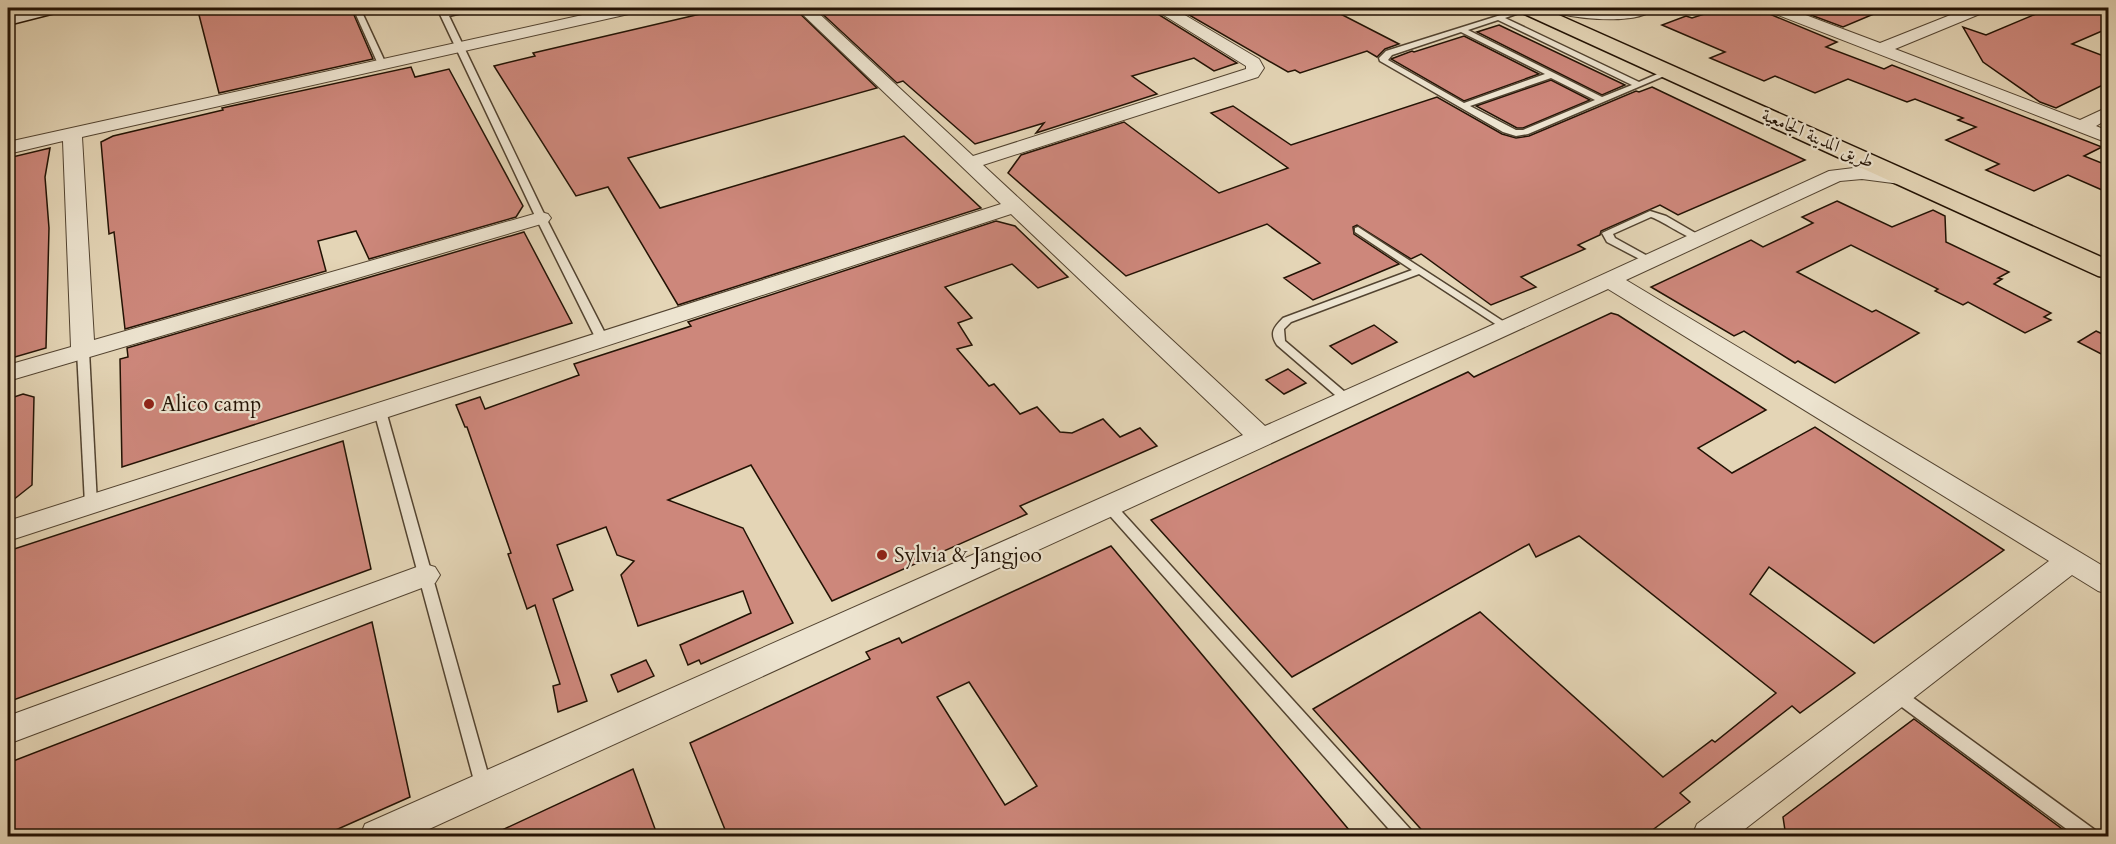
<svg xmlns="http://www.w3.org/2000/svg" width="2116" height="844" viewBox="0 0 2116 844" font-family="Cardo,Amiri,serif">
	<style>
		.building { fill: #cd877b; stroke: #221204; stroke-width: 1.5; fill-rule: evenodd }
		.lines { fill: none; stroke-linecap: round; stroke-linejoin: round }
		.lane-casing { stroke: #524330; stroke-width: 3 }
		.street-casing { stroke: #524330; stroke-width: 2 }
		.secondary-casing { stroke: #221204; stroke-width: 3 }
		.primary-casing { stroke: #221204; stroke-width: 3 }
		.lane { fill: #ede4d0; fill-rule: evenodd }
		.street { fill: #ede4d0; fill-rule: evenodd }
		.secondary { fill: #ede4d0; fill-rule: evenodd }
		.primary { fill: #e4d5b6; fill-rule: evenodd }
		.poi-dot { fill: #8f2418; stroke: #ede4d0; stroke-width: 2 }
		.labels { text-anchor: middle; stroke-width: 4.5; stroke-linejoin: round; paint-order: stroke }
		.far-street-label { font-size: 18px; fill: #221204; stroke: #ede4d0 }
		.poi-label { font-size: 21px; fill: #221204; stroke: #ede4d0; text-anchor: start }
	</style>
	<rect width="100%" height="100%" fill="#e4d5b6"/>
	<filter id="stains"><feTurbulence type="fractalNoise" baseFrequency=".00333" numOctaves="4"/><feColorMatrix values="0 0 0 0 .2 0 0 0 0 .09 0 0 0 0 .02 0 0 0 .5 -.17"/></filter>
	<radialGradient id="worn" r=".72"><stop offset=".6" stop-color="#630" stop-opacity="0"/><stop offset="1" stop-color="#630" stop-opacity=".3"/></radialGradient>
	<g class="building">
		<path d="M215,8H351L373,59L219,93L198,11Z"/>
		<path d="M726,8H794L877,88L628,158L660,208L904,136L981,208L678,305L608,187L576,196L494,66L535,56L533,53Z"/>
		<path d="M816,8H1153L1156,13L1237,63L1214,71L1194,58L1132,76L1157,94L1036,133L1044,123L975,144L903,81L897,83Z"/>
		<path d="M1177,8H1329L1399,44L1385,49L1377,57L1367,51L1300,73L1295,70L1288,72Z"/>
		<path d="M1723,8H1764L1767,13L1837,42L1826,47L1884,69L1892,65L2102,147L2084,156L2109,166V193L2068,175L2034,191L1986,170L1999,164L1946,140L1976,127L1958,120L1963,118L1915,99L1907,102L1848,79L1815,93L1775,76L1764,81L1710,58L1725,52L1662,25L1686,16L1692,18Z"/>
		<path d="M1792,8H1888L1843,27Z"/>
		<path d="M2050,8H2109V28L2072,44L2109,58V82L2056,108L2040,102L1983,62L1963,27L1986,35Z"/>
		<path d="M1499,25L1625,85L1602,95L1477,32Z"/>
		<path d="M1464,36L1539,74L1464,101L1391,59L1412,51L1414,52Z"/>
		<path d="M411,67L415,77L449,69L523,206L516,217L369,259L356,231L318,241L326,271L125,329L114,232L109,234L101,142L113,136L223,110L222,108Z"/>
		<path d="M1551,80L1590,100L1523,128H1517L1476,106Z"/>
		<path d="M1652,87L1805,160L1678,215L1660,205L1601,231L1600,235L1578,245L1585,249L1521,277L1536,287L1491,305L1421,254L1411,259L1357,225L1353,227L1354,234L1399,264L1313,300L1284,278L1320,263L1267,224L1126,276L1008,173L1021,155L1124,122L1219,193L1288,168L1211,113L1233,106L1291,145L1437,97L1502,134L1516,138L1529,136L1636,91L1639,92Z"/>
		<path d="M50,148L45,177L49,228L46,348L8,359V158Z"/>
		<path d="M1837,201L1892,227L1933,210L1945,216L1946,242L2009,272L1998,278L2002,279L1994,284L2051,313L2044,317L2051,320L2025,333L1968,302L1963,305L1935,291L1938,289L1851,245L1797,272L1872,312L1876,310L1919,333L1835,383L1798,361L1795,363L1744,331L1734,336L1651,287L1751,240L1763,247L1813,223L1802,217Z"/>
		<path d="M996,221L1015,226L1068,277L1038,288L1012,264L945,287L972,318L958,323L972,345L957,349L989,386L994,384L1020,414L1037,407L1060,432L1072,433L1103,419L1120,437L1140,428L1157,446L1020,506L1027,514L832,601L751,465L668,500L743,528L793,623L701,664L699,660L688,665L680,645L751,613L743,591L638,626L621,575L634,561L617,555L606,527L557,545L573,590L553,599L587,701L558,712L553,686L560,684L535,605L527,609L508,554L511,553L467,427H465L456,405L480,397L485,409L579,375L574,364L691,326L688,322Z"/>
		<path d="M524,232L572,323L122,467L120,359L128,357L127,348Z"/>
		<path d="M1611,313L1618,315L1766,410L1698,448L1732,473L1815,427L2004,550L1874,643L1769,567L1750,594L1855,673L1800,713L1792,706L1680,793L1690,802L1643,837H1428L1313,709L1480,612L1663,777L1712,740L1715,742L1776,693L1579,536L1536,557L1529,544L1292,677L1151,520L1468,372L1474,377Z"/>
		<path d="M1374,325L1397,342L1352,364L1330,346Z"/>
		<path d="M2096,331L2109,337V358L2078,342Z"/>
		<path d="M1288,369L1306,383L1284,394L1266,380Z"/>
		<path d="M23,394L34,397L32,485L8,504V399Z"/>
		<path d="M343,441L371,569L8,702V551Z"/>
		<path d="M1111,546L1355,837H728L690,743L870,659L866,652L899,638L902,643ZM969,682L1037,786L1005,805L937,697Z"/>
		<path d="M372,622L410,797L320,837H8V763Z"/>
		<path d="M646,660L654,676L618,692L611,675Z"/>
		<path d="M1914,719L2073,837H1786L1783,817Z"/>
		<path d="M633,769L658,837H487Z"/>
	</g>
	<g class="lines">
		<defs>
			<g id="lane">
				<path d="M353,8H360L386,64L385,66L378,64Z"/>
				<path d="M437,8H444L447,12L470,8H483L449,16L546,218L608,339L606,341L602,342L596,339L536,218Z"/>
				<path d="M1523,8H1533L1505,18L1639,82L1669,69L1676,71L1528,134L1516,136L1503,132L1380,61L1379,58L1386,51ZM1498,20L1632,85L1602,97L1468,30ZM1461,32L1545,74L1464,103L1388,60L1392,55ZM1551,78L1595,100L1523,130H1516L1470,106Z"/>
				<path d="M1650,211L1666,216L1704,238L1703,240C1688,241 1666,222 1651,217L1613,234L1615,238L1653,259L1654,261L1649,264L1607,242L1602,233Z"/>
				<path d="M1358,227L1512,327L1511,329H1503L1419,274L1291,322L1284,329L1285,341L1352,398L1350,401H1342L1277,345C1269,333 1274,327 1283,318L1412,270L1355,232V228Z"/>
				<path d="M83,347L89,351L97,504L96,507H86L85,504L77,351Z"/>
				<path d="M380,407L386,411L492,788L490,793L484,795L478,793L476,788L374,411Z"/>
				<path d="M1108,500L1113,502L1411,830L1413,836H1395L1103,508L1102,505L1103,502Z"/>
				<path d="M1896,688L1901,689L2095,830L2097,836H2076L1891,699L1888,694L1891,689Z"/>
			</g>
			<g id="street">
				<path d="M614,8H641L633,13L82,137L94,340L534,214L541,212L548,214L551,218L548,222L8,381V365L71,347L63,141L8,154V142Z"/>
				<path d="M796,8H813L973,156L1246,69V66L1157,11L1155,8H1173L1259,59L1264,68L1258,77L983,165L1265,426L1499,322L1829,171L1862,167L1915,175L1918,179L1915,183L1908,185L1862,179L1840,181L1626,280L2108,569V594L2098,591L2072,575L1736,836H1692L1697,824L2049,561L1608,289L414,836H360L365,824L1243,435L1011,214L8,541V521L1001,204Z"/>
				<path d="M1562,8L1607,10L1655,8C1640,25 1582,19 1561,14L1559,11Z"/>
				<path d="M1766,8H1787L1880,43L1968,8H1989L1987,11L1895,49L2080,120L2108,107V119L2096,126L2108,131V143L1768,11Z"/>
				<path d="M425,564L435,567L440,575L435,583L8,744V716Z"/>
			</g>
			<path id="secondary" d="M29,8H62L59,12L8,25V13Z"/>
			<path id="primary" d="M1517,8H1543L2108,260V278L2098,276L1520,12Z"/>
		</defs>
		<use href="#lane" class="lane-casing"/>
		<use href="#street" class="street-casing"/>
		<use href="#secondary" class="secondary-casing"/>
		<use href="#primary" class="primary-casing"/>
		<use href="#lane" class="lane"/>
		<use href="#street" class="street"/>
		<use href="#secondary" class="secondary"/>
		<use href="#primary" class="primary"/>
	</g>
	<g class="poi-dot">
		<circle cx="149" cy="404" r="6"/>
		<circle cx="882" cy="555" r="6"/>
	</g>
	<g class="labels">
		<g class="far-street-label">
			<text transform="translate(1818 138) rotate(24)" y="6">طريق المدينة الجامعية</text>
		</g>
		<g class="poi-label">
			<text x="161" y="411">Alico camp</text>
			<text x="894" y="562">Sylvia &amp; Jangjoo</text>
		</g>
	</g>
	<rect width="2116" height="844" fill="none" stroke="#e4d5b6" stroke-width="30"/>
	<rect x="9" y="9" width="2098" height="826" fill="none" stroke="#221204" stroke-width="3"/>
	<rect x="15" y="15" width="2086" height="814" fill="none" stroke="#221204" stroke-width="1.5"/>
	<rect width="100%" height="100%" filter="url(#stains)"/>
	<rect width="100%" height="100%" fill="url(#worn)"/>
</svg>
